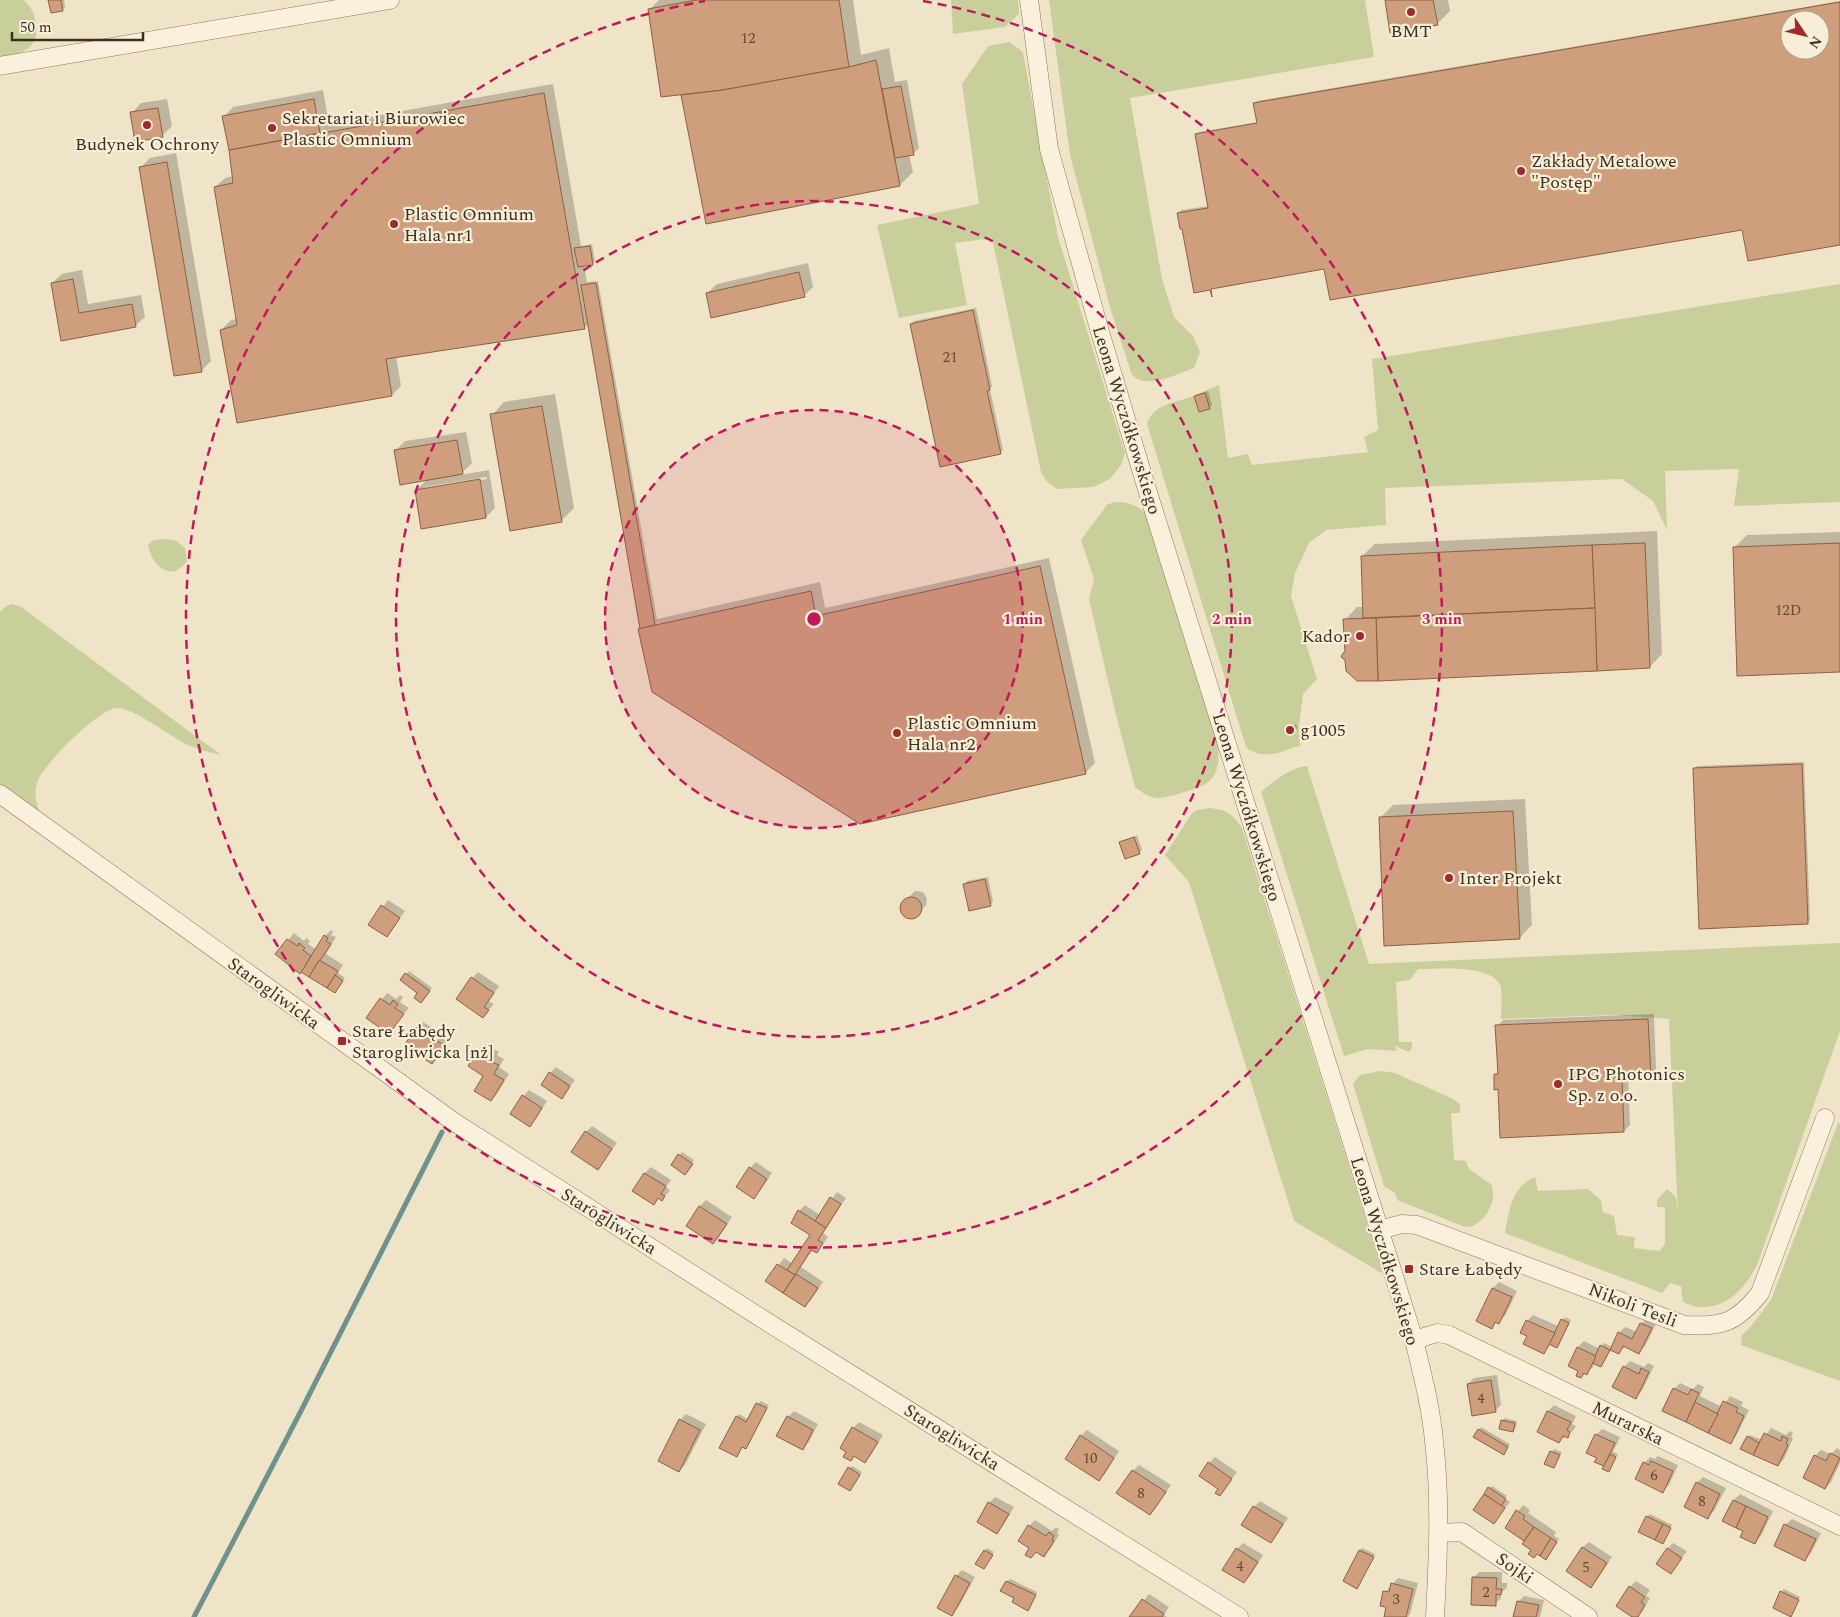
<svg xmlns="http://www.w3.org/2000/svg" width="1840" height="1617" viewBox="0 0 1840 1617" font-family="Spectral,serif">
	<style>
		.green { fill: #c9cf9b }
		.shadow { fill: #0003; fill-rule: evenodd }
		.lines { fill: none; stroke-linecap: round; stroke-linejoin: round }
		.stream { stroke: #6f938a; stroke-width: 5 }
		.building { fill: #cf9f7d; stroke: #8d5f41; fill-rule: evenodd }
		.minor-casing { stroke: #8d765c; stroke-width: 19 }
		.minor { stroke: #faf1dc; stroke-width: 18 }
		.ring { fill: none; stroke: #c2185b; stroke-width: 2.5; stroke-dasharray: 9 6 }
		.poi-dot { fill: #9e2a2b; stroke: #f7eed8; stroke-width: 2 }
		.labels { text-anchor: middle; stroke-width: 4.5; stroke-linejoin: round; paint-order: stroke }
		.number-label { font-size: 15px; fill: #624a37 }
		.poi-label { font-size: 18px; fill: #3d2e20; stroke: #f7eed8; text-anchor: start }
		.street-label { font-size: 18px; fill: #3d2e20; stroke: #f7eed8 }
		.centre { fill: #c2185b; stroke: #f7eed8; stroke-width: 2.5 }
		.ring-label { font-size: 15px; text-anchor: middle; font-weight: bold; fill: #c2185b; stroke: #f7eed8; stroke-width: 4.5; stroke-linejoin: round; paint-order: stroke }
	</style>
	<rect width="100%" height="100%" fill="#f0e4c8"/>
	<g class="green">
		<path d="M0,0H23C30,5 33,11 35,19C42,47 24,54 0,58Z"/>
		<path d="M951,0H1018L1019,14L1005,27L953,34Z"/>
		<path d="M1049,0H1365L1374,57L1130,98L1162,279L1174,317L1193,336L1200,352L1194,368C1177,374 1147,390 1132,375L1111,311L1070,155Z"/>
		<path d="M1009,42L1019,49L1023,53L1058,237L1125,453L1121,465L1110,479L1093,487L1057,489L1047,482L1041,472L992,238L955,243L967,305L899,318L877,225L979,204L962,84L988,46Z"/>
		<path d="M1840,284V502L1734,506L1739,469L1665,471L1667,530L1653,501L1622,479L1385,488L1386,525L1326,530L1309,543L1295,573L1291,596L1317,679L1303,694L1299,726L1300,746C1280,751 1265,762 1246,747L1147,424C1154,403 1175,403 1193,396C1202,393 1210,388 1219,385L1228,458L1248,454L1252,465L1368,452L1364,437L1378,430L1372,359Z"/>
		<path d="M1114,502C1126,502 1137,504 1145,513L1218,745C1221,778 1211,785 1181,793C1160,799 1153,802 1135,787L1116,715L1089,599L1094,579L1081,540L1107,505Z"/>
		<path d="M165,539L177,541L185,548L187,561L183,566L174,572C158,570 152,561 148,545L153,540Z"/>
		<path d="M13,604L21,607L221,755C209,752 196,749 184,743C169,735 132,707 116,708C98,710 42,765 37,783C33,795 37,805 41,816L0,794V612L6,606Z"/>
		<path d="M1307,766L1369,964L1840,943V1031L1757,1265C1745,1288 1727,1309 1699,1307C1694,1307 1688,1304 1683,1302L1681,1286L1670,1283L1662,1293L1505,1233C1509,1210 1512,1186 1535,1177L1538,1191L1588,1189L1601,1200L1603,1212L1614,1216L1617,1235L1635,1237L1634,1248L1660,1251L1665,1243V1207H1657V1200L1667,1189L1676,1197L1678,1214L1669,1019L1614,1015L1501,1019C1501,1011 1503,991 1500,984C1488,964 1438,969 1418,969L1410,980L1396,982L1399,1042H1412V1048L1409,1052L1395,1046L1397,1051L1368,1049L1344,1056L1261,792C1273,781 1290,768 1307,766Z"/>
		<path d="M1209,808C1228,810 1231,813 1242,828L1383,1274L1294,1221L1189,882L1165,855L1192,813L1197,810Z"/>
		<path d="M1380,1071L1395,1073L1451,1098L1460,1104V1113H1451L1454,1160L1466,1161L1469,1169L1492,1185C1492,1189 1494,1194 1493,1198C1491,1211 1479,1228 1465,1227L1397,1200L1395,1193L1384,1186L1353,1084L1360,1075Z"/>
		<path d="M1838,1123H1840V1381L1741,1345L1742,1335L1752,1325L1771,1300Z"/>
	</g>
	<g class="shadow">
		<path d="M49,0H64L65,7L62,10Z"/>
		<path d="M659,0H853L861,55L889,48L895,82L907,80L919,148L913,154L909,155L913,172L900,185L707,223L682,93L650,9Z"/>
		<path d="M1386,0H1448L1450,11L1437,24Z"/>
		<path d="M1840,1V244L1743,228L1325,268L1183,228L1178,213L1181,210L1209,206L1196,134L1199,132L1258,122L1255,104L1257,101ZM1790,20H1820V50H1790Z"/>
		<path d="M553,84L581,246L592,244L595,261L593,264L584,265L587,282L598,281L657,619L820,582L825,608L1049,558L1095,763L1086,772L860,823L641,628L588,324L584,328L396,356L401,386L392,395L221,330L231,320L237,319L215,187L225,178L233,176L224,117L233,107L323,90L329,124Z"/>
		<path d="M167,99L172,126L162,136L132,113L141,103Z"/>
		<path d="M176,153L211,361L201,371L141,167L150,158Z"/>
		<path d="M808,263L813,287L804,296L707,293L717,284Z"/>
		<path d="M82,270L88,304L141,295L145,317L135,326L62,339L52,283L62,274Z"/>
		<path d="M976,308L992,386L990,389L1003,450L1000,453L911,324L914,321Z"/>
		<path d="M1208,391L1212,405L1209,408L1196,396L1198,394Z"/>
		<path d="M555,394L574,508L562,520L492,415L504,402Z"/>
		<path d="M466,432L472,463L460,475L489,470L495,508L486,517L416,490L428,479L395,451L405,441ZM486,477L487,479L425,489V487Z"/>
		<path d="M1657,531L1662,654L1650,667L1346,651L1345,620L1357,607H1364L1362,556L1375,544Z"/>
		<path d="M1840,532V671L1734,548L1747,535Z"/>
		<path d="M1296,724L1298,728L1288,733L1286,729Z"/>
		<path d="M1804,762L1810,920L1807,923L1694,769L1697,766Z"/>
		<path d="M1525,799L1532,925L1519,938L1380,818L1393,805Z"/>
		<path d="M1137,835L1142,850L1139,853L1121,843Z"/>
		<path d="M988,877L993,902L990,905L965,884L967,881Z"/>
		<path d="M915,891L923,892L927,898L926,905L914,917L906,916L902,910L903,903Z"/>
		<path d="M388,900L405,911L387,935L370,924Z"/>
		<path d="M331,930L333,932L331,935L336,937L326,954L343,965L338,973L345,978L337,989L277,954L294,933L304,941L306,938L310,941L308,944L317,950L325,936Z"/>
		<path d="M409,971L432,988L424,999L419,993L401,980Z"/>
		<path d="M478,972L499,986L489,1001L494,1004L483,1016L472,978Z"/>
		<path d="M387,993L396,999L400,995L403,997L400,1002L409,1008L389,1032L368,1017Z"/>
		<path d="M1654,1014L1656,1069L1650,1075L1628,1076L1630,1125L1624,1131L1499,1088L1495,1075L1499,1071L1497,1026L1503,1020Z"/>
		<path d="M423,1022L450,1039L432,1063L417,1028Z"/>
		<path d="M486,1044L499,1052L497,1055L504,1059L499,1067L509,1074L497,1094L491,1100L480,1050Z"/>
		<path d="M556,1067L575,1080L562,1098L550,1073Z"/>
		<path d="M529,1090L547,1101L536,1119L530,1125L511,1114L523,1096Z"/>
		<path d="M592,1126L617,1143L598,1168L586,1132Z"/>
		<path d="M682,1152L694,1160L687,1171L672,1165Z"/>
		<path d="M756,1162L772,1173L760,1191L754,1197L750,1168Z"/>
		<path d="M651,1167L671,1180L666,1187L670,1190L668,1193L662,1199L659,1198L653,1203L634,1191L645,1173Z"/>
		<path d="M837,1192L846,1198L823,1233L828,1237L817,1252L813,1249L801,1267L823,1282L811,1300L805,1306L767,1281L784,1258L793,1264L812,1235L799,1211L805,1205L820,1215Z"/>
		<path d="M706,1200L732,1217L719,1237L713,1243L687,1226L700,1206Z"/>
		<path d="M1499,1282L1517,1291L1505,1316L1491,1327L1477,1321L1493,1288Z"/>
		<path d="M1533,1315L1558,1326L1565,1317L1571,1320L1559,1344L1557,1346L1551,1344L1544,1353L1529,1335L1522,1332L1527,1321Z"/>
		<path d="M1647,1318L1657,1322L1645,1346L1639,1352L1626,1346L1619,1353L1611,1349L1601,1366L1594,1363L1593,1367L1581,1377L1580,1370L1570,1365L1578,1347L1584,1341L1600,1349L1604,1343L1612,1347L1619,1333L1625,1327L1637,1332L1641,1324Z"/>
		<path d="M1630,1361L1644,1367L1648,1363L1654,1366L1642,1391L1636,1397L1624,1367Z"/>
		<path d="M1497,1375L1501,1405L1495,1411L1468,1384L1474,1378Z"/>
		<path d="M1680,1383L1693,1389L1698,1384L1704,1387L1700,1396L1722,1407L1730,1396L1743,1402L1741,1406L1749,1410L1736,1436L1730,1442L1664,1410L1674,1389Z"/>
		<path d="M760,1401L769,1405L748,1445L743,1446L736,1456L737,1417L739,1414L749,1420Z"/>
		<path d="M1554,1405L1576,1416L1572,1424L1576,1426L1573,1431L1559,1441L1539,1432L1548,1411Z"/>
		<path d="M794,1411L818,1424L809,1442L803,1448L788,1417Z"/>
		<path d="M686,1414L706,1424L685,1465L679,1471L680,1420Z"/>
		<path d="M1505,1418L1517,1421L1516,1428L1513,1431L1502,1421Z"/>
		<path d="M859,1422L883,1435L871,1455L865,1461L855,1455L850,1460L853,1428Z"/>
		<path d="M1481,1427L1510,1444L1506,1451L1479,1430Z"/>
		<path d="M1771,1428L1786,1435L1790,1431L1793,1433L1791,1437L1793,1438L1784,1459L1778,1465L1748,1437L1750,1435L1762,1440Z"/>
		<path d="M1602,1429L1620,1437L1613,1452L1618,1454L1609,1470L1598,1457L1596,1435Z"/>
		<path d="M1087,1430L1119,1451L1105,1474L1099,1480L1081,1436Z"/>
		<path d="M1837,1448L1840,1450V1463L1831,1482L1825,1488L1815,1456L1821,1450L1831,1454Z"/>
		<path d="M1554,1449L1562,1452L1554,1467L1552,1452Z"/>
		<path d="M1658,1456L1678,1465L1669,1485L1663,1491L1644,1463L1650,1457L1655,1459Z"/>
		<path d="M1215,1457L1237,1472L1220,1495V1488L1209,1463Z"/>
		<path d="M1139,1465L1171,1485L1156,1508L1150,1514L1133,1471Z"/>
		<path d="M852,1466L862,1472L852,1487L849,1468Z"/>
		<path d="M1703,1477L1726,1488L1714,1511L1708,1517L1697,1483Z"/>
		<path d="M1492,1486L1507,1496L1505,1499L1510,1502L1494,1523L1489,1488Z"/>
		<path d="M1740,1494L1773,1511L1761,1536L1755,1542L1745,1531L1724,1521L1734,1500Z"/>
		<path d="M995,1497L1014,1507L1003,1526L997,1532L979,1522L989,1503Z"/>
		<path d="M1260,1501L1288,1518L1277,1535L1271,1541L1254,1507Z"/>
		<path d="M1523,1505L1530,1510L1528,1513L1556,1532L1554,1536L1559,1539L1548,1555L1532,1549L1526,1541L1506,1527Z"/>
		<path d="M1650,1514L1672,1525L1663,1542L1647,1517Z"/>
		<path d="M1792,1519L1821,1533L1811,1553L1805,1559L1785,1525Z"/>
		<path d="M1035,1520L1052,1531L1056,1527L1059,1529L1057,1533L1059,1535L1050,1549L1044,1555L1031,1547L1029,1526Z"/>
		<path d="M1589,1542L1612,1557L1597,1580L1591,1586L1568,1571L1583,1547Z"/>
		<path d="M1243,1543L1263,1555L1250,1576L1244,1582L1237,1549Z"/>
		<path d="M1673,1543L1687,1551L1671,1572L1667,1549Z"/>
		<path d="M987,1548L994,1552L984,1568L985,1551Z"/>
		<path d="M1362,1548L1375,1554L1357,1587L1360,1550Z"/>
		<path d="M962,1570L975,1577L958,1608L952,1614L956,1576Z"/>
		<path d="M1479,1572H1502V1583H1507V1587L1501,1593V1598L1495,1604L1473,1578Z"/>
		<path d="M1398,1578L1418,1583L1410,1614L1408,1617H1390L1385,1592Z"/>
		<path d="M1010,1579L1037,1592L1030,1607L1016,1598L1007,1582Z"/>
		<path d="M1636,1581L1650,1590L1646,1596L1650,1598L1642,1612L1637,1617H1634L1630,1587Z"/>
		<path d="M1784,1589L1800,1597L1790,1616L1781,1592Z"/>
		<path d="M1149,1594L1169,1607L1164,1615L1167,1617H1131Z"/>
		<path d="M1524,1596L1544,1600L1540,1617H1515L1518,1602Z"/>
	</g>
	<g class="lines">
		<path class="stream" d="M194,1617L303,1407L442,1132"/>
	</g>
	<g class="building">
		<path d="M48,0H61L63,11L51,13Z"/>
		<path d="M696,0H839L849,67L723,90L661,97L648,9Z"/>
		<path d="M1385,0H1433L1438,25L1390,33Z"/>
		<path d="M1840,2V245L1748,261L1742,230L1330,300L1324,269L1211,289L1212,297L1210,290L1194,293L1182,229H1180L1177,213L1208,208L1195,134L1257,123L1253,103ZM1790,20H1820V50H1790Z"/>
		<path d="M876,60L900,186L706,224L681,95L723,90L849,67Z"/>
		<path d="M901,86L914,155L895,158L882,89Z"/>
		<path d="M544,93L585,329L386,359L392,396L237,423L220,330L237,325L214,187L233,183L229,150Z"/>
		<path d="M314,99L320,133L229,150L222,116Z"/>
		<path d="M158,108L163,137L135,142L130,112Z"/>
		<path d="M167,162L202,372L174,376L139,167Z"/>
		<path d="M590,246L593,265L578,267L574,248Z"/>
		<path d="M799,272L805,297L711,318L706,293Z"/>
		<path d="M73,279L79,313L132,304L136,327L61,341L51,283Z"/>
		<path d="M596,283L655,625L640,629L581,285Z"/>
		<path d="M973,310L990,390L987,391L1001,454L940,467L910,324Z"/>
		<path d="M1205,393L1210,409L1199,412L1194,396Z"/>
		<path d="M542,406L562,522L510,531L490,414Z"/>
		<path d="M457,440L463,474L400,485L394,450Z"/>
		<path d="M480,479L486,518L421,529L415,490Z"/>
		<path d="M1645,543L1650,668L1597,671L1592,545Z"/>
		<path d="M1840,543V672L1737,676L1733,547Z"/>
		<path d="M1592,545L1595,608L1363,618L1361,556Z"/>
		<path d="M1040,566L1086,774L860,824L652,692L638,629L811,591L816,616Z"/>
		<path d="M1595,608L1597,671L1378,681L1376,618Z"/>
		<path d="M1376,618L1378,681H1357L1346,671L1345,660L1341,657L1343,653L1345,652L1343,619Z"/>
		<path d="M1802,764L1808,924L1699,929L1693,768Z"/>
		<path d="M1513,811L1520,939L1384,946L1379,817Z"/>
		<path d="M1134,837L1140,854L1125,859L1119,842Z"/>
		<path d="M985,879L991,906L969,911L963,884Z"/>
		<circle cx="911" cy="908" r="11"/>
		<path d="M381,905L400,918L387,937L368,925Z"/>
		<path d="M324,935L328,938L326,941L331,944L309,977L301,972Z"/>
		<path d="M287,939L298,946L299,943L305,948L303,950L311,956L300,974L275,954Z"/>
		<path d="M319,960L338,971L327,988L309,977Z"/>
		<path d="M405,973L430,991L421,1003L414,998L417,993L400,980Z"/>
		<path d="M335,975L343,981L335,993L327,988Z"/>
		<path d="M471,977L494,993L484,1007L489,1010L483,1018L456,999Z"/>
		<path d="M380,998L390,1005L393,1000L398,1004L395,1008L404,1014L389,1034L366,1018Z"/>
		<path d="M1648,1019L1651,1076L1622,1078L1624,1132L1500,1138L1498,1089L1494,1090V1074H1498L1495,1025Z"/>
		<path d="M416,1027L445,1046L432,1064L404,1046Z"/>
		<path d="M479,1049L494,1059L492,1062L499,1065L494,1074L504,1080L491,1101L474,1091L483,1076L468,1066Z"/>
		<path d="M549,1072L570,1086L562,1099L541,1085Z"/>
		<path d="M522,1095L542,1108L530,1127L510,1114Z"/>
		<path d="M585,1131L612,1149L598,1170L571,1152Z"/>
		<path d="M678,1154L693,1164L685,1175L671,1165Z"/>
		<path d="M749,1167L767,1179L754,1199L736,1187Z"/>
		<path d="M644,1173L666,1186L661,1194L665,1196L662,1201L658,1198L654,1205L632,1191Z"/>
		<path d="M830,1197L841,1204L826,1228L815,1221Z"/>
		<path d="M699,1206L727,1224L713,1244L686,1226Z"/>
		<path d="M798,1210L826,1228L818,1240L823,1243L817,1253L811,1250L795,1275L787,1270L810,1235L791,1223Z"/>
		<path d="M777,1264L795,1275L783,1293L765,1281Z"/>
		<path d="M796,1274L818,1288L805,1307L783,1293Z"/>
		<path d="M1492,1288L1512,1297L1499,1324L1495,1322L1492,1329L1476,1321Z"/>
		<path d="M1561,1319L1569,1323L1557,1348L1549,1344Z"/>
		<path d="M1526,1320L1555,1333L1544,1354L1523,1344L1527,1336L1520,1333Z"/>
		<path d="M1640,1323L1652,1328L1639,1354L1623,1346L1619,1354L1610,1350L1618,1332L1632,1339Z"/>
		<path d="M1600,1345L1610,1350L1601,1367L1592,1363Z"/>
		<path d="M1577,1347L1596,1356L1587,1375L1584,1373L1581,1378L1576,1376L1578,1371L1568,1366Z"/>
		<path d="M1623,1366L1639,1374L1641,1368L1649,1372L1636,1399L1612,1387Z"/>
		<path d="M1491,1380L1496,1412L1472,1416L1467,1384Z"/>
		<path d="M1673,1388L1688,1395L1691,1389L1699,1393L1686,1422L1662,1411Z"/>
		<path d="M1723,1401L1738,1408L1736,1412L1744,1416L1731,1444L1708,1433Z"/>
		<path d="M1695,1402L1718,1414L1708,1433L1686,1422Z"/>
		<path d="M756,1403L767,1408L746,1449L742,1447L737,1457L719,1448L736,1416L746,1422Z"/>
		<path d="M1547,1411L1571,1422L1567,1430L1570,1432L1568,1438L1563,1436L1559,1443L1537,1432Z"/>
		<path d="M787,1416L813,1430L803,1450L776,1436Z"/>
		<path d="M679,1419L700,1430L679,1472L658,1461Z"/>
		<path d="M1501,1420L1515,1423L1513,1432L1499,1429Z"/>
		<path d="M852,1427L878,1442L865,1463L854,1456L851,1461L843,1457L846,1452L840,1448Z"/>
		<path d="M1478,1429L1508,1447L1504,1455L1473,1437Z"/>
		<path d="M1764,1433L1781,1441L1782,1436L1788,1439L1786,1444L1788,1445L1778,1466L1753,1455Z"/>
		<path d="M1595,1434L1615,1443L1604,1466L1594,1462L1597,1458L1586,1453Z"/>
		<path d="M1080,1435L1114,1458L1099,1481L1065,1459Z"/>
		<path d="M1747,1436L1759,1443L1753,1455L1740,1449Z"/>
		<path d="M1550,1451L1560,1455L1554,1468L1544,1464Z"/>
		<path d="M1830,1453L1840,1458L1825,1489L1803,1478L1814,1455L1826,1461Z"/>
		<path d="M1610,1454L1616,1457L1609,1472L1602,1469Z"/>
		<path d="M1651,1461L1673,1471L1663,1493L1635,1479L1643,1462L1649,1465Z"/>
		<path d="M1208,1462L1232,1479L1220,1496L1215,1493L1218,1489L1199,1476Z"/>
		<path d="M848,1467L860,1475L850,1491L838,1484Z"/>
		<path d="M1132,1470L1166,1492L1150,1515L1116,1493Z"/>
		<path d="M1696,1482L1720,1494L1708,1519L1684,1507Z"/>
		<path d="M1488,1487L1506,1499L1501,1506L1484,1494Z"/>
		<path d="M1484,1494L1505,1508L1494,1524L1473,1510Z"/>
		<path d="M1733,1500L1746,1506L1736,1528L1722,1521Z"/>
		<path d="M988,1502L1009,1514L997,1534L977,1522Z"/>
		<path d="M1253,1506L1283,1524L1271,1543L1241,1525Z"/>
		<path d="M1746,1506L1768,1517L1755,1544L1740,1537L1743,1531L1736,1528Z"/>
		<path d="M1516,1510L1525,1516L1523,1519L1534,1527L1524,1541L1505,1528Z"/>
		<path d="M1646,1516L1663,1524L1655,1540L1638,1532Z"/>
		<path d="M1663,1524L1671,1528L1663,1544L1655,1540Z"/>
		<path d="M1784,1524L1816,1539L1805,1561L1774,1546Z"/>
		<path d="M1028,1525L1046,1536L1049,1532L1054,1536L1052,1540L1054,1541L1044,1557L1036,1552L1031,1558L1025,1555L1029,1548L1018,1541Z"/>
		<path d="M1534,1527L1551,1538L1540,1556L1537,1554L1534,1558L1528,1554L1531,1550L1522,1544Z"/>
		<path d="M1551,1538L1557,1542L1546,1560L1540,1556Z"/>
		<path d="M1582,1547L1607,1563L1591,1588L1566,1571Z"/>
		<path d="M1236,1548L1258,1562L1244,1583L1222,1570Z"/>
		<path d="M1667,1548L1682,1558L1671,1574L1656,1564Z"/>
		<path d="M984,1550L993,1555L984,1569L975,1564Z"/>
		<path d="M1359,1550L1374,1557L1357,1589L1343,1581Z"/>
		<path d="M955,1575L970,1583L952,1616L937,1608Z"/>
		<path d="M1472,1577L1497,1578L1496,1589H1502L1501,1595L1496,1594V1606L1471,1605Z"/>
		<path d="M1006,1581L1036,1595L1028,1611L1012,1602L1014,1598L1000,1591Z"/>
		<path d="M1391,1583L1413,1589L1406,1617H1384L1386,1607L1380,1606L1383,1591L1389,1592Z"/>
		<path d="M1629,1586L1645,1597L1641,1602L1645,1605L1638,1617H1632L1616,1606Z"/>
		<path d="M1780,1591L1799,1600L1791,1617L1773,1608Z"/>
		<path d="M1142,1599L1164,1614L1162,1617H1129Z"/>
		<path d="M1517,1601L1539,1605L1536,1617H1513Z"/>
	</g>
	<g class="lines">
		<defs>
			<g id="minor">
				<path d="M1029,0L1049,149L1100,332L1146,486L1414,1340C1422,1373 1431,1407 1434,1441C1441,1500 1438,1558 1435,1617"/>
				<path d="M0,66L390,0"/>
				<path d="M0,794L454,1122L761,1318L1239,1617"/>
				<path d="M1379,1230L1402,1224L1417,1225L1684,1325C1723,1327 1736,1323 1760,1293L1825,1118"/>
				<path d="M1414,1340L1437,1333L1449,1335L1840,1526"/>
				<path d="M1439,1533L1462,1532L1588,1617"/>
			</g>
		</defs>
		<use href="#minor" class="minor-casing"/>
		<use href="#minor" class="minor"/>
	</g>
	<circle cx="814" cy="619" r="209" fill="#c2185b" fill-opacity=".12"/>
	<g class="ring">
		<circle cx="814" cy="619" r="209"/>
		<circle cx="814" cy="619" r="418"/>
		<path d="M923 1A628 628 0 1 1 705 1"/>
	</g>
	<g class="poi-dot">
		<circle cx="1411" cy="12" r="5"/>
		<circle cx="147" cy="125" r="5"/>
		<circle cx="272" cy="128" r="5"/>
		<circle cx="1521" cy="171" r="5"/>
		<circle cx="394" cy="224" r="5"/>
		<circle cx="1360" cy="636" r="5"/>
		<circle cx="1290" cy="730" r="5"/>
		<circle cx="897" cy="733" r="5"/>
		<circle cx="1449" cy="878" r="5"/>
		<rect x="337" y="1036" width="10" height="10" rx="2.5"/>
		<circle cx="1558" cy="1084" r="5"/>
		<rect x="1404" y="1264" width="10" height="10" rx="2.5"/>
	</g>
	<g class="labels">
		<g class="number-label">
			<text x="748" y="43">12</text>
			<text x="950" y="362">21</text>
			<text x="1788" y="615">12D</text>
			<text x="1481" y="1403">4</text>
			<text x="1090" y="1463">10</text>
			<text x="1654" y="1480">6</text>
			<text x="1141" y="1498">8</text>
			<text x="1702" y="1506">8</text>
			<text x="1240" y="1571">4</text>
			<text x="1586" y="1572">5</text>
			<text x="1486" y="1597">2</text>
			<text x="1396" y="1604">3</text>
		</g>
		<g class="poi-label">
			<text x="1411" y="37" text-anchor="middle">BMT</text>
			<text x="282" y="124">Sekretariat i Biurowiec<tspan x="282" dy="21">Plastic Omnium</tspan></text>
			<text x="147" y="150" text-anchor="middle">Budynek Ochrony</text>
			<text x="1531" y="167">Zakłady Metalowe<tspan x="1531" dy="21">"Postęp"</tspan></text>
			<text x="404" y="220">Plastic Omnium<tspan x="404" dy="21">Hala nr1</tspan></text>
			<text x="1350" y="642" text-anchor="end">Kador</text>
			<text x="907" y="729">Plastic Omnium<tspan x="907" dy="21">Hala nr2</tspan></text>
			<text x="1300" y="736">g1005</text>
			<text x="1459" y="884">Inter Projekt</text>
			<text x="352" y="1037">Stare Łabędy<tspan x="352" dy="21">Starogliwicka [nż]</tspan></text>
			<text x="1568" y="1080">IPG Photonics<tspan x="1568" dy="21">Sp. z o.o.</tspan></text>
			<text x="1419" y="1275">Stare Łabędy</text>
		</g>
		<g class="street-label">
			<text transform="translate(1127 420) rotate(73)" y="6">Leona Wyczółkowskiego</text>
			<text transform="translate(1247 807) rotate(73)" y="6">Leona Wyczółkowskiego</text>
			<text transform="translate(274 993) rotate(36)" y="6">Starogliwicka</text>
			<text transform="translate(609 1221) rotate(32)" y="6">Starogliwicka</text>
			<text transform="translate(1385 1251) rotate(73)" y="6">Leona Wyczółkowskiego</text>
			<text transform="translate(1633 1305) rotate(21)" y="6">Nikoli Tesli</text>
			<text transform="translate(1628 1423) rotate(26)" y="6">Murarska</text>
			<text transform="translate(952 1437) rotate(32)" y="6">Starogliwicka</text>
			<text transform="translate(1515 1568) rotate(34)" y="6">Sojki</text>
		</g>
	</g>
	<circle cx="814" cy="619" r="8" class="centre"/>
	<g class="ring-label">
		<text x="1023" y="624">1 min</text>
		<text x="1232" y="624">2 min</text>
		<text x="1442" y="624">3 min</text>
	</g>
	<g transform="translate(1805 35) rotate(125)"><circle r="24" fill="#f7eed8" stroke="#ada18e"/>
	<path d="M0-4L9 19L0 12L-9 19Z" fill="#9e2a2b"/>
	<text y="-8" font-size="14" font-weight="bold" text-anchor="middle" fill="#3d2e20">N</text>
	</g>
	<path d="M12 32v8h131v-8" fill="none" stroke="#3d2e20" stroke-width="2.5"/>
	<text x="20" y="32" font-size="15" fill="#3d2e20" stroke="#f7eed8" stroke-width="4" paint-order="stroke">50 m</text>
</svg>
